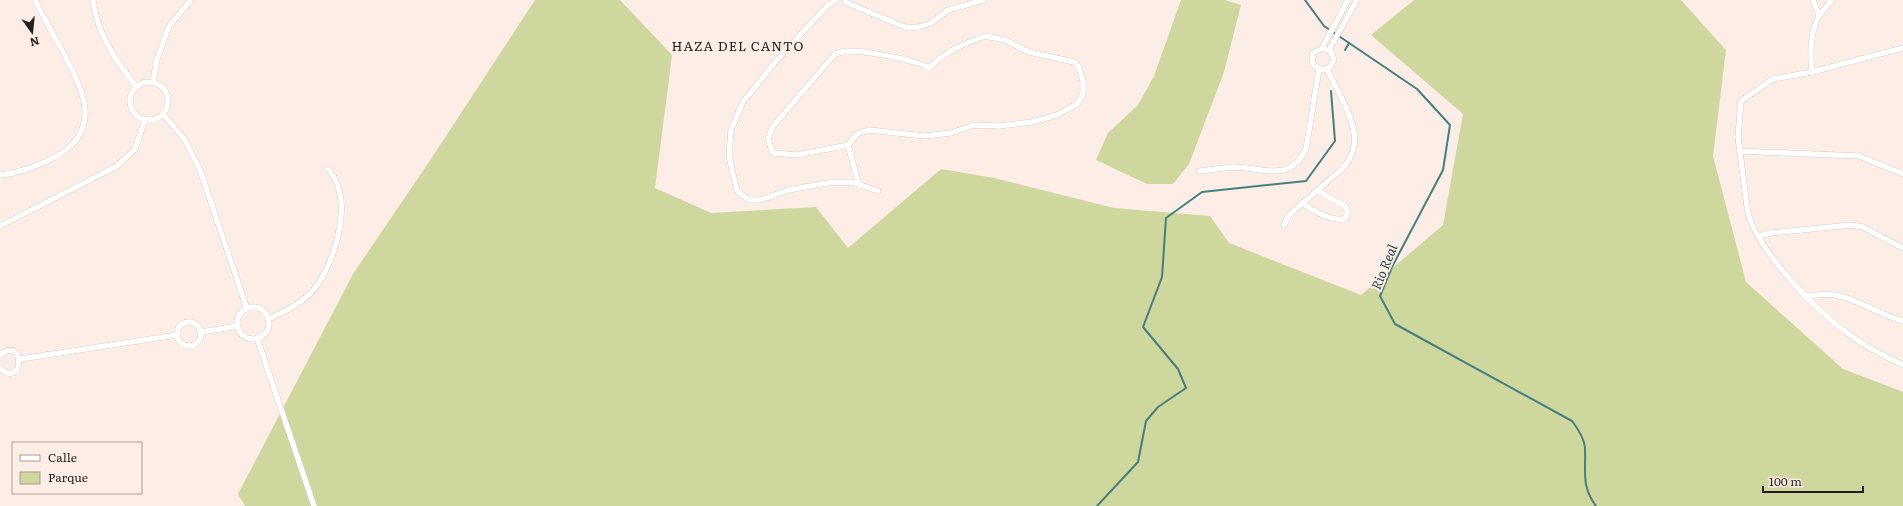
<svg xmlns="http://www.w3.org/2000/svg" width="1903" height="506" viewBox="0 0 1903 506" font-family="Literata,serif">
	<style>
		.green { fill: #ced79e }
		.lines { fill: none; stroke-linecap: round; stroke-linejoin: round }
		.stream { stroke: #477e7f; stroke-width: 2 }
		.minor-casing { stroke: #c4b7b0; stroke-width: 6 }
		.minor { stroke: #fff; stroke-width: 5.5 }
		.labels { text-anchor: middle; stroke-width: 4; stroke-linejoin: round; paint-order: stroke }
		.neighbourhood-label { font-size: 13px; letter-spacing: 1px; fill: #241f1c; stroke: #fceee7 }
		.water-label { font-size: 13px; font-style: italic; fill: #204648; stroke: #fceee7 }
	</style>
	<rect width="100%" height="100%" fill="#fceee7"/>
	<g class="green">
		<path d="M535,0H620L672,55L655,188L711,213L816,207L848,248L941,169L994,178L1114,208L1210,216L1229,243L1361,295L1443,225L1463,114L1371,35L1414,0H1681L1726,50L1713,156L1746,282L1843,369L1903,392V506H245L238,494L353,274L429,162Z"/>
		<path d="M1181,0H1225L1241,5L1224,72L1189,164L1173,184H1147L1096,160L1108,133L1138,105L1154,76Z"/>
	</g>
	<g class="lines">
		<g class="stream">
			<path d="M1305,0L1324,26L1417,89L1450,125L1443,170L1392,267L1380,296L1395,324L1572,421C1578,429 1585,439 1585,449C1586,472 1581,486 1596,506"/>
			<path d="M1345,50L1349,43"/>
			<path d="M1097,506L1138,462L1146,421L1158,407L1186,388L1178,369L1143,327L1162,277L1166,218L1202,192L1306,181L1335,141L1331,91"/>
		</g>
		<defs>
			<g id="minor">
				<path d="M93,0C97,34 116,61 136,86"/>
				<path d="M836,0L827,6L776,61L743,102L731,130L729,156L737,191L749,200H760L789,190L826,183L852,182L878,191"/>
				<path d="M1813,0L1819,16"/>
				<path d="M845,2L907,28L919,27L931,23L948,10L984,0"/>
				<path d="M985,36L1005,40L1029,52L1074,62L1079,67L1083,81V94L1077,104L1057,115L1032,122L999,126L974,125L951,133L925,136L869,130L857,134L848,145L797,155L773,153L768,139L773,126L835,54C839,53 844,51 847,51C866,51 913,59 929,68C946,51 963,44 985,36Z"/>
				<path d="M1322,48L1331,52L1334,60L1330,67L1323,70L1313,65L1312,54L1322,48L1348,0"/>
				<path d="M1903,48L1812,72L1773,79L1741,101L1738,137L1748,214C1760,253 1816,311 1850,335C1866,347 1884,356 1903,365"/>
				<path d="M1329,50L1357,0"/>
				<path d="M1812,72C1810,55 1810,29 1820,15C1823,10 1828,5 1832,0"/>
				<circle cx="149" cy="101" r="19"/>
				<path d="M153,82L157,59L169,26L191,0"/>
				<path d="M163,114L185,140L200,170L247,309"/>
				<path d="M848,145L859,185"/>
				<path d="M1739,151L1859,156L1903,174"/>
				<path d="M1199,171C1210,170 1222,168 1233,167C1263,167 1289,184 1306,149L1319,69"/>
				<path d="M0,175C19,173 38,166 55,157C103,130 84,93 64,54C54,36 44,18 35,0"/>
				<path d="M1302,203C1313,211 1331,221 1344,219L1347,216V210L1345,206L1318,191"/>
				<path d="M1284,225L1289,215L1343,168C1371,138 1341,100 1327,69"/>
				<path d="M0,226L117,166L135,149L145,120"/>
				<path d="M1759,236L1770,233L1851,225L1863,227L1903,248"/>
				<path d="M1806,296C1817,295 1829,293 1840,296C1862,302 1881,315 1903,321"/>
				<circle cx="253" cy="323" r="16"/>
				<path d="M268,319C286,311 307,301 318,284C337,254 354,198 328,169"/>
				<circle cx="189" cy="334" r="12"/>
				<path d="M201,332L238,326"/>
				<path d="M257,338L314,506"/>
				<path d="M0,355C26,334 24,390 0,368"/>
				<path d="M20,359L177,335"/>
			</g>
		</defs>
		<use href="#minor" class="minor-casing"/>
		<use href="#minor" class="minor"/>
	</g>
	<g class="labels">
		<g class="neighbourhood-label">
			<text x="738" y="51">HAZA DEL CANTO</text>
		</g>
		<g class="water-label">
			<text transform="translate(1384 267) rotate(-68)" y="5">Rio Real</text>
		</g>
	</g>
	<rect x="12" y="442" width="130" height="52" fill="#fceee7" stroke="#a69b96"/>
	<rect x="20" y="455" width="20" height="6" fill="#ffffff" stroke="#a69b96"/>
	<text x="48" y="462" font-size="12" fill="#241f1c">Calle</text>
	<rect x="20" y="472" width="20" height="12" fill="#ced79e" stroke="#a69b96"/>
	<text x="48" y="482" font-size="12" fill="#241f1c">Parque</text>
	<g transform="translate(32 32) rotate(165)" stroke="#fceee7" stroke-width="3" paint-order="stroke">
	<path d="M0-3L7 15L0 10L-7 15Z" fill="#241f1c"/>
	<text y="-6" font-size="11" font-weight="bold" text-anchor="middle" fill="#241f1c">N</text>
	</g>
	<path d="M1763 486v6h100v-6" fill="none" stroke="#241f1c" stroke-width="2"/>
	<text x="1769" y="486" font-size="12" fill="#241f1c" stroke="#fceee7" stroke-width="3" paint-order="stroke">100 m</text>
</svg>
